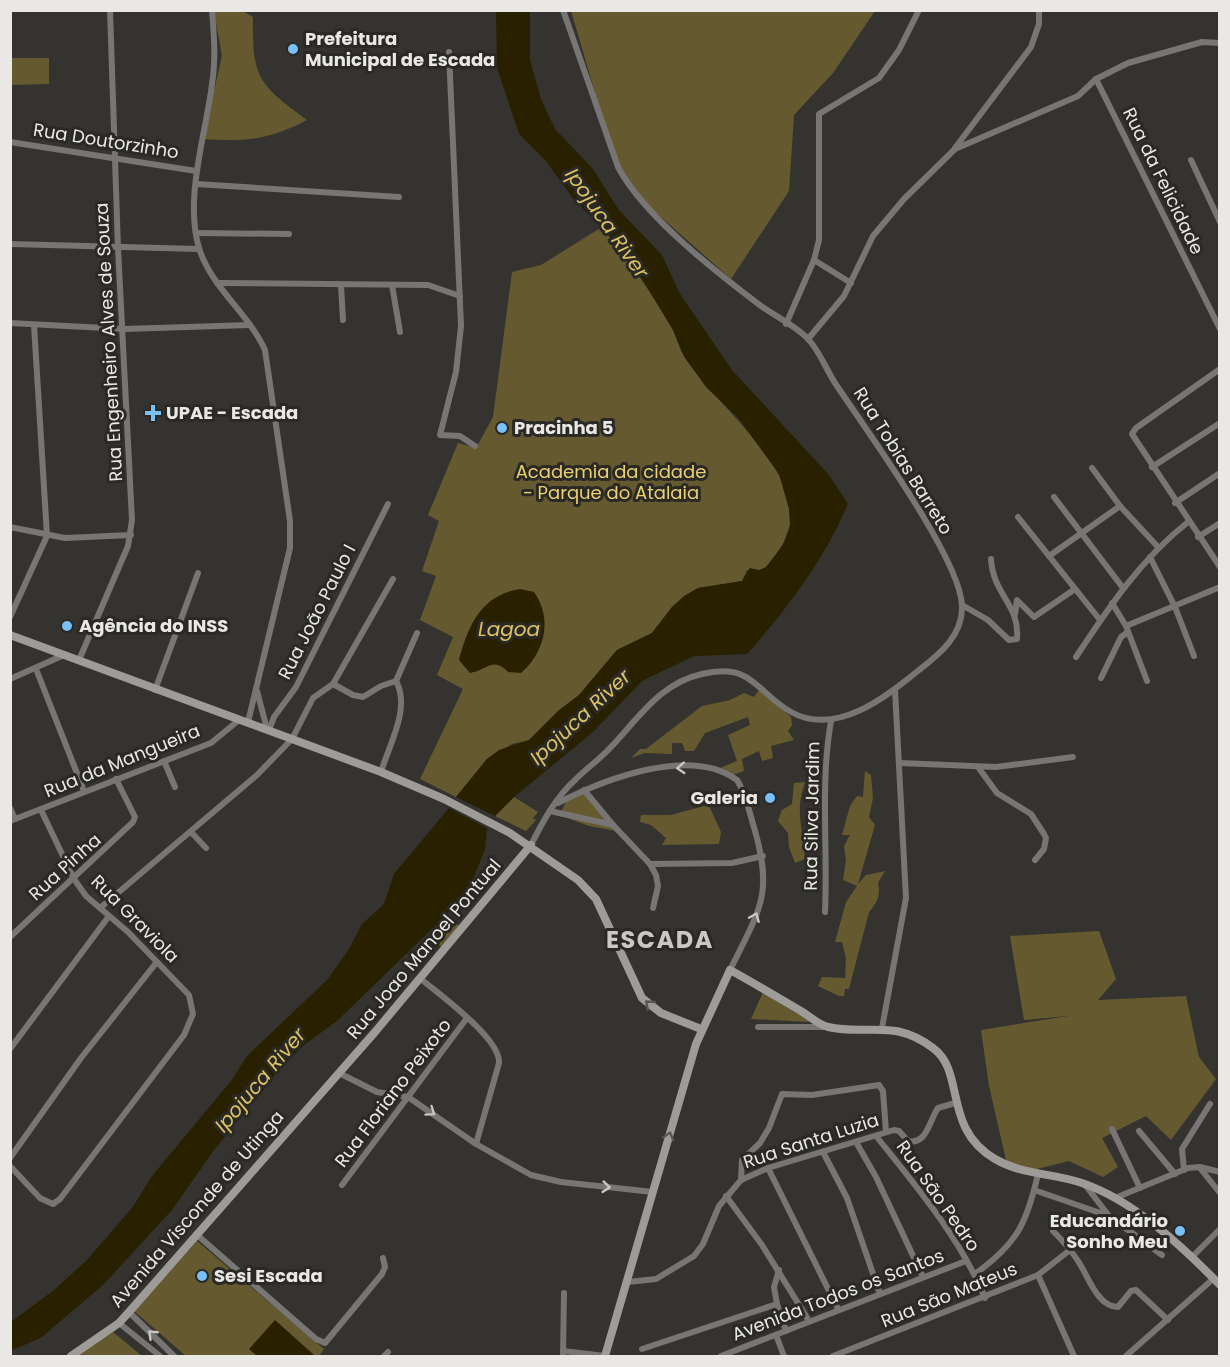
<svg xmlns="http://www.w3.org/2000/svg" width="1230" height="1367" viewBox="0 0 1230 1367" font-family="Poppins,sans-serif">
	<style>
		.green { fill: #655a2f }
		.water { fill: #292000 }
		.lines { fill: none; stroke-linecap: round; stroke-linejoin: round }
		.street { stroke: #777674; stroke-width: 6 }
		.secondary { stroke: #9d9c99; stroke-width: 8 }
		.oneway { stroke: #c7c6c3 }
		.oneway2 { stroke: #585753 }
		.poi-dot { fill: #79bff8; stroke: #2a2925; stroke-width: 2 }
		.labels { text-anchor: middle; stroke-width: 6; stroke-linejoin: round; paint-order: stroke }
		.poi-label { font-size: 18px; font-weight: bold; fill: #e9e8e5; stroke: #2a2925; text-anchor: start }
		.street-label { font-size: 18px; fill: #e9e8e5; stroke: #2a2925 }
		.park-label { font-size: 18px; fill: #ead071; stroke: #2a2925 }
		.water-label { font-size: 20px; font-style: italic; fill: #dcc263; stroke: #2a2925 }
		.district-label { font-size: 24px; font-weight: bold; letter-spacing: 1.5px; fill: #c9c8c3; stroke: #2a2925 }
	</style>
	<rect width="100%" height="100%" fill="#34332f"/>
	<g class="green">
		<path d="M214,11H243L253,17C252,78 258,84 307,120C269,140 245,142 203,139L222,56Z"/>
		<path d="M571,11H875L833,73L794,115L789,191L731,279L644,202L616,164Z"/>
		<path d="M10,58H49V84L11,85Z"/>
		<path d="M602,227C628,259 651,292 672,328C677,338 679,349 685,358C711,400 805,472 789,528C785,544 776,555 766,567L763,570H747L742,581L698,588L672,607L652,633L617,650L579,695L558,711L529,740L512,744L487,759L456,797L420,779L463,689L437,675L453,637L420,620L436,576L422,571L439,521L428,515L458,443L476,448L493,417L512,272L541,265Z"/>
		<path d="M759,690L791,717L792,725L788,731L794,740L771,746L773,758L762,761L759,751L742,759L744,771L727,777L715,770L737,761L728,735L750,725L748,717L705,733L694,751H685L682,743H672V754L645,753L631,758L640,749H646L702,706L730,700L744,693L754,697Z"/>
		<path d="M865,771L871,775L873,798L869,817L875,825L858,884L866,875L885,871L878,883C881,895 877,903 869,912L849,989H845L844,996H839L818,986L822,977L845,978L846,958L842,942H835L846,902L857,886L843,880L846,860L844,846L850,835H842L850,806L857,796L863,797Z"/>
		<path d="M805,782C794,813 804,830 805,859L795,863L789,847L788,833L778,821L782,810L792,804L794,783Z"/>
		<path d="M584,792L621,832L589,826L559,815L566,802Z"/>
		<path d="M514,797L538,812L533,818L536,820L526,831L495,816Z"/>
		<path d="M704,806H709L721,832L719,844L662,845L666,838L651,825L640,822L641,815H671Z"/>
		<path d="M451,919L459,926L441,947L433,940Z"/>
		<path d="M1099,931L1116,979L1098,1000L1186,996L1199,1057L1216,1079L1171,1140L1146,1116L1102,1138L1118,1167L1103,1177L1069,1161L1025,1172L1006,1160L989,1086L981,1030L1068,1016L1024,1020L1010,936Z"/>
		<path d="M763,992L808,1020L809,1022L751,1019Z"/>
		<path d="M197,1241L324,1349L319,1356H186L134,1311Z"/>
		<path d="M113,1332L142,1356H75Z"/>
	</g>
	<g class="water">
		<path d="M496,11H530V60L541,99L555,129L593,169L618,209L662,255L680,294L732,370L829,475L848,504C824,560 787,609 747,654L694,656L642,681L593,732L514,797L495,816L456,797L487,759L499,750L529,740L558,711L579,695L617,650L652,633L672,607L684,596L698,588L742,581L750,568L759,570L766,567L783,545L790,526L789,509L779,474L739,419L706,387L684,356L673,330L639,274L602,227L574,200L546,161L519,134L497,68Z"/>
		<path d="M520,589L534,592C553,619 545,652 521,673L508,672C493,656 487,670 470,673L459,660C468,626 481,595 520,589Z"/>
		<path d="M449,808L487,828L485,849L467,895L337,1021L304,1045L283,1065L214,1150L172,1210L104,1284L42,1337L11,1351V1322L54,1290L86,1261L132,1208L152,1176L231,1081L247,1056L327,980L349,949L362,924L384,904L394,874Z"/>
		<path d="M275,1320L314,1355L313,1356H257L249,1349Z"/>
	</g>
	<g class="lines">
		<g class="street">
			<path d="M212,10C214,35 216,59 212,84C206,134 183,201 200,251C213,289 249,314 265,350L290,521V548L248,722"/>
			<path d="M449,52L461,326L456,372L440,435L460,436L475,446"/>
			<path d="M1096,79L1220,329"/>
			<path d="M10,142L196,171"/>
			<path d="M955,148L1031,47L1039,24V10"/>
			<path d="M1191,160L1220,222"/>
			<path d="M196,184L399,197"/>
			<path d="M197,233L289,234"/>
			<path d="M10,244L199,249"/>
			<path d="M814,260L851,283"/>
			<path d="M217,283L428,285L460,296"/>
			<path d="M341,285L343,320"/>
			<path d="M392,285L400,332"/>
			<path d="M10,323L124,329L250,325"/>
			<path d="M786,324L814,260L819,240V114L879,78L899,50L919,10"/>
			<path d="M808,339L844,296L873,236L904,199L955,149L1078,96L1096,79L1128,63L1202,42L1220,43"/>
			<path d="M1220,369L1136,428L1132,434L1220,567"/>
			<path d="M1152,467L1220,423"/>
			<path d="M1092,468L1120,506L1158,547"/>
			<path d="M1054,497L1123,588"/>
			<path d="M1175,503L1220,473"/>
			<path d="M1018,517L1100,620"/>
			<path d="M10,527L65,538L131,535"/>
			<path d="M1198,537L1220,523"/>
			<path d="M1049,556L1120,506"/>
			<path d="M1150,557L1175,607L1194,656"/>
			<path d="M1112,603L1126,626L1147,681"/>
			<path d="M962,605L988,620L1009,640L1017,639C1020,604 993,595 991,559"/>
			<path d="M1015,614L1017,600L1034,617L1075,589"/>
			<path d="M10,617L47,536L34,325"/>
			<path d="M1126,626L1220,587"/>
			<path d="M1076,657C1109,607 1141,559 1188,522"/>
			<path d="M79,660L128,546L132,520L118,248L110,10"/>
			<path d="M36,669L84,791"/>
			<path d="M1101,678L1121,637L1128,632"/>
			<path d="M10,679L64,655"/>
			<path d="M333,684L393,579"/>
			<path d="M333,684L353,695L363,697L381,686L396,681"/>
			<path d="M155,690L198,573"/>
			<path d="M257,691L267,729"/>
			<path d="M269,730L274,717L296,687L388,504"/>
			<path d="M164,761L175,787"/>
			<path d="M900,763L996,767L1073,757"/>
			<path d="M978,767L997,793L1031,814L1044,834L1046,838L1044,849L1035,860"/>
			<path d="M381,772C389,745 411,708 396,681L417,633"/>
			<path d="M584,790L613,825"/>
			<path d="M558,803C603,780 690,745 737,780C745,792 749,810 753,824C774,894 761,907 730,970"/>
			<path d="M10,808L15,819"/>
			<path d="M550,811L613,825L650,864L656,875L658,886L653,908"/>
			<path d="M10,821L211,743L239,720"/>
			<path d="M191,832L206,848"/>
			<path d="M531,845C543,821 556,797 576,779C587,768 600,759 610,748C638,719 660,683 702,674C752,662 756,692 791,712C836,737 886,697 919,670C940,654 963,635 962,606C961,559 864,427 835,383C826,369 819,350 808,339C796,326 775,316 761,306C716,272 644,216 618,167L563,10"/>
			<path d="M650,864L732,863L763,856"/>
			<path d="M100,908L257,775L292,739L313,698L333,684"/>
			<path d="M825,912C828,848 820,784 831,721"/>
			<path d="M10,937L133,822L135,817L116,779"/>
			<path d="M421,979C440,995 501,1039 499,1063L476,1144"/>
			<path d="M758,1027H824"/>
			<path d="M882,1028L906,898L895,690"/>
			<path d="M10,1049L109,916"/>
			<path d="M339,1073L377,1092L408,1097L476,1144L531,1175L561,1182L653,1192"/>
			<path d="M1112,1129L1140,1188"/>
			<path d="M1139,1131L1175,1174"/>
			<path d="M876,1136C916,1186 961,1239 985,1298"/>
			<path d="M856,1142L876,1177L923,1277"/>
			<path d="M823,1152L847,1198L880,1294"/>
			<path d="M10,1158L81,1058L156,963"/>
			<path d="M10,1166L40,1198L53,1204L60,1199L184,1035L193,1014L189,995L128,932L86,896L74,879L41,810"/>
			<path d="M768,1168L838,1309"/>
			<path d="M1200,1168L1220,1193"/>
			<path d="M1184,1170L1182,1149L1210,1104"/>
			<path d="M741,1180L742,1160L760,1143L769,1128L782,1094L812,1095L879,1085L883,1091L886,1132"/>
			<path d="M342,1185L467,1018"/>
			<path d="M1086,1186L1109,1216L1162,1255"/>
			<path d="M1034,1190L1109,1216"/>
			<path d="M726,1196L762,1245L809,1321"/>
			<path d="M1115,1198L1188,1168L1200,1167L1220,1172"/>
			<path d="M1053,1231C1062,1240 1071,1250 1078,1261C1088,1275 1097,1307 1118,1307L1131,1291L1136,1290L1168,1320"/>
			<path d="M196,1234L316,1339L325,1343L382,1274L385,1267L383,1258"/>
			<path d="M1192,1257L1220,1229"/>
			<path d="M975,1274C1017,1244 1027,1223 1038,1174"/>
			<path d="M1038,1275L1074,1356"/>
			<path d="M628,1282L656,1279L694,1256L703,1244L719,1206L741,1180L768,1168L894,1130L899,1131L908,1141C927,1145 929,1121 938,1108L955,1103"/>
			<path d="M777,1304L786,1331"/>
			<path d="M129,1312L174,1356"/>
			<path d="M119,1323L160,1356"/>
			<path d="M776,1335L784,1356"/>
			<path d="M642,1349L777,1304L774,1287L779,1270"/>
			<path d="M563,1351L605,1356"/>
			<path d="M384,1356L388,1352"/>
			<path d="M563,1356L564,1293"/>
			<path d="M721,1356L966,1261"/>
			<path d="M833,1356L1038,1275L1070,1250"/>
			<path d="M1126,1356L1213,1279"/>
		</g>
		<g class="secondary">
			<path d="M10,635L381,772L444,799L510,833L578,880L596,899L642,998L661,1013L701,1029"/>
			<path d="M71,1356L119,1323L129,1312L375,1032L531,845"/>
			<path d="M605,1356L696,1044L730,970C754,983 777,997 801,1011C809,1016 819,1025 828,1027C869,1036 893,1018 933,1048C966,1072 942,1128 995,1159C1022,1175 1053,1173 1082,1183C1133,1200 1183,1247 1220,1285"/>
		</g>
	</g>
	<defs><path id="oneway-chevron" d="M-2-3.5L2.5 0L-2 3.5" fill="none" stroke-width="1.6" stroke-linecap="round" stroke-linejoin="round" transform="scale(1.5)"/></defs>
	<g class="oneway">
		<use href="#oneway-chevron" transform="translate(681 768) rotate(177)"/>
		<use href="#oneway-chevron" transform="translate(755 917) rotate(-67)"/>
		<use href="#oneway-chevron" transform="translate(431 1112) rotate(35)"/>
		<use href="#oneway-chevron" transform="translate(606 1187) rotate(6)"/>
		<use href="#oneway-chevron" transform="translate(152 1334) rotate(-136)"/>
	</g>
	<g class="oneway2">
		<use href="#oneway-chevron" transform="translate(649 1004) rotate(-139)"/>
		<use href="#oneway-chevron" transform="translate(669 1136) rotate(-74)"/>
	</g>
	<g class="poi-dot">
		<circle cx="293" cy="49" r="6"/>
		<path d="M150 404h6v6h6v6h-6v6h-6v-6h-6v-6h6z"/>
		<circle cx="502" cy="428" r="6"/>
		<circle cx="67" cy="626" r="6"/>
		<circle cx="770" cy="798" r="6"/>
		<circle cx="1180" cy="1231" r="6"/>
		<circle cx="202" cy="1276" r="6"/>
	</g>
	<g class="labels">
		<g class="poi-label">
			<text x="305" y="45">Prefeitura<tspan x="305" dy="21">Municipal de Escada</tspan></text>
			<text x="166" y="419">UPAE - Escada</text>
			<text x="514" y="434">Pracinha 5</text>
			<text x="79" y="632">Agência do INSS</text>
			<text x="758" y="804" text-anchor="end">Galeria</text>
			<text x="1168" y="1227" text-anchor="end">Educandário<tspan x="1168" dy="21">Sonho Meu</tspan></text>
			<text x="214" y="1282">Sesi Escada</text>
		</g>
		<g class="street-label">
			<text transform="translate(106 141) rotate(9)" y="6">Rua Doutorzinho</text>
			<text transform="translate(1163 181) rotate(64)" y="6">Rua da Felicidade</text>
			<text transform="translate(109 342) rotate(-93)" y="6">Rua Engenheiro Alves de Souza</text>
			<text transform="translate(903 461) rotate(58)" y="6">Rua Tobias Barreto</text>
			<text transform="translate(317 612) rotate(-63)" y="6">Rua João Paulo I</text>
			<text transform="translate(122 761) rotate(-22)" y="6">Rua da Mangueira</text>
			<text transform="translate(812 816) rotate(-89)" y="6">Rua Silva Jardim</text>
			<text transform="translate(65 867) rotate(-42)" y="6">Rua Pinha</text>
			<text transform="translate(135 919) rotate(45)" y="6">Rua Graviola</text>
			<text transform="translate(424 949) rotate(-50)" y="6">Rua Joao Manoel Pontual</text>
			<text transform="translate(393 1093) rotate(-53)" y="6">Rua Floriano Peixoto</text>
			<text transform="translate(811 1141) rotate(-18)" y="6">Rua Santa Luzia</text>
			<text transform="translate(938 1196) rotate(55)" y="6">Rua São Pedro</text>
			<text transform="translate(197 1209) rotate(-49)" y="6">Avenida Visconde de Utinga</text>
			<text transform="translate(838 1295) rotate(-21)" y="6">Avenida Todos os Santos</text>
			<text transform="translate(949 1295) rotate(-22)" y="6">Rua São Mateus</text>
		</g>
		<g class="park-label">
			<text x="611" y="478">Academia da cidade<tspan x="611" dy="21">- Parque do Atalaia</tspan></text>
		</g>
		<g class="water-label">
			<text transform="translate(607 223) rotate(55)" y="7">Ipojuca River</text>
			<text x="509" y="636">Lagoa</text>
			<text transform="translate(580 717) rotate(-43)" y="7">Ipojuca River</text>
			<text transform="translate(260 1080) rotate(-50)" y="7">Ipojuca River</text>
		</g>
		<g class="district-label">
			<text x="660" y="948">ESCADA</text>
		</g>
	</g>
	<rect width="1230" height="1367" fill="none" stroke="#e9e8e5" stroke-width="24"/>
</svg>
